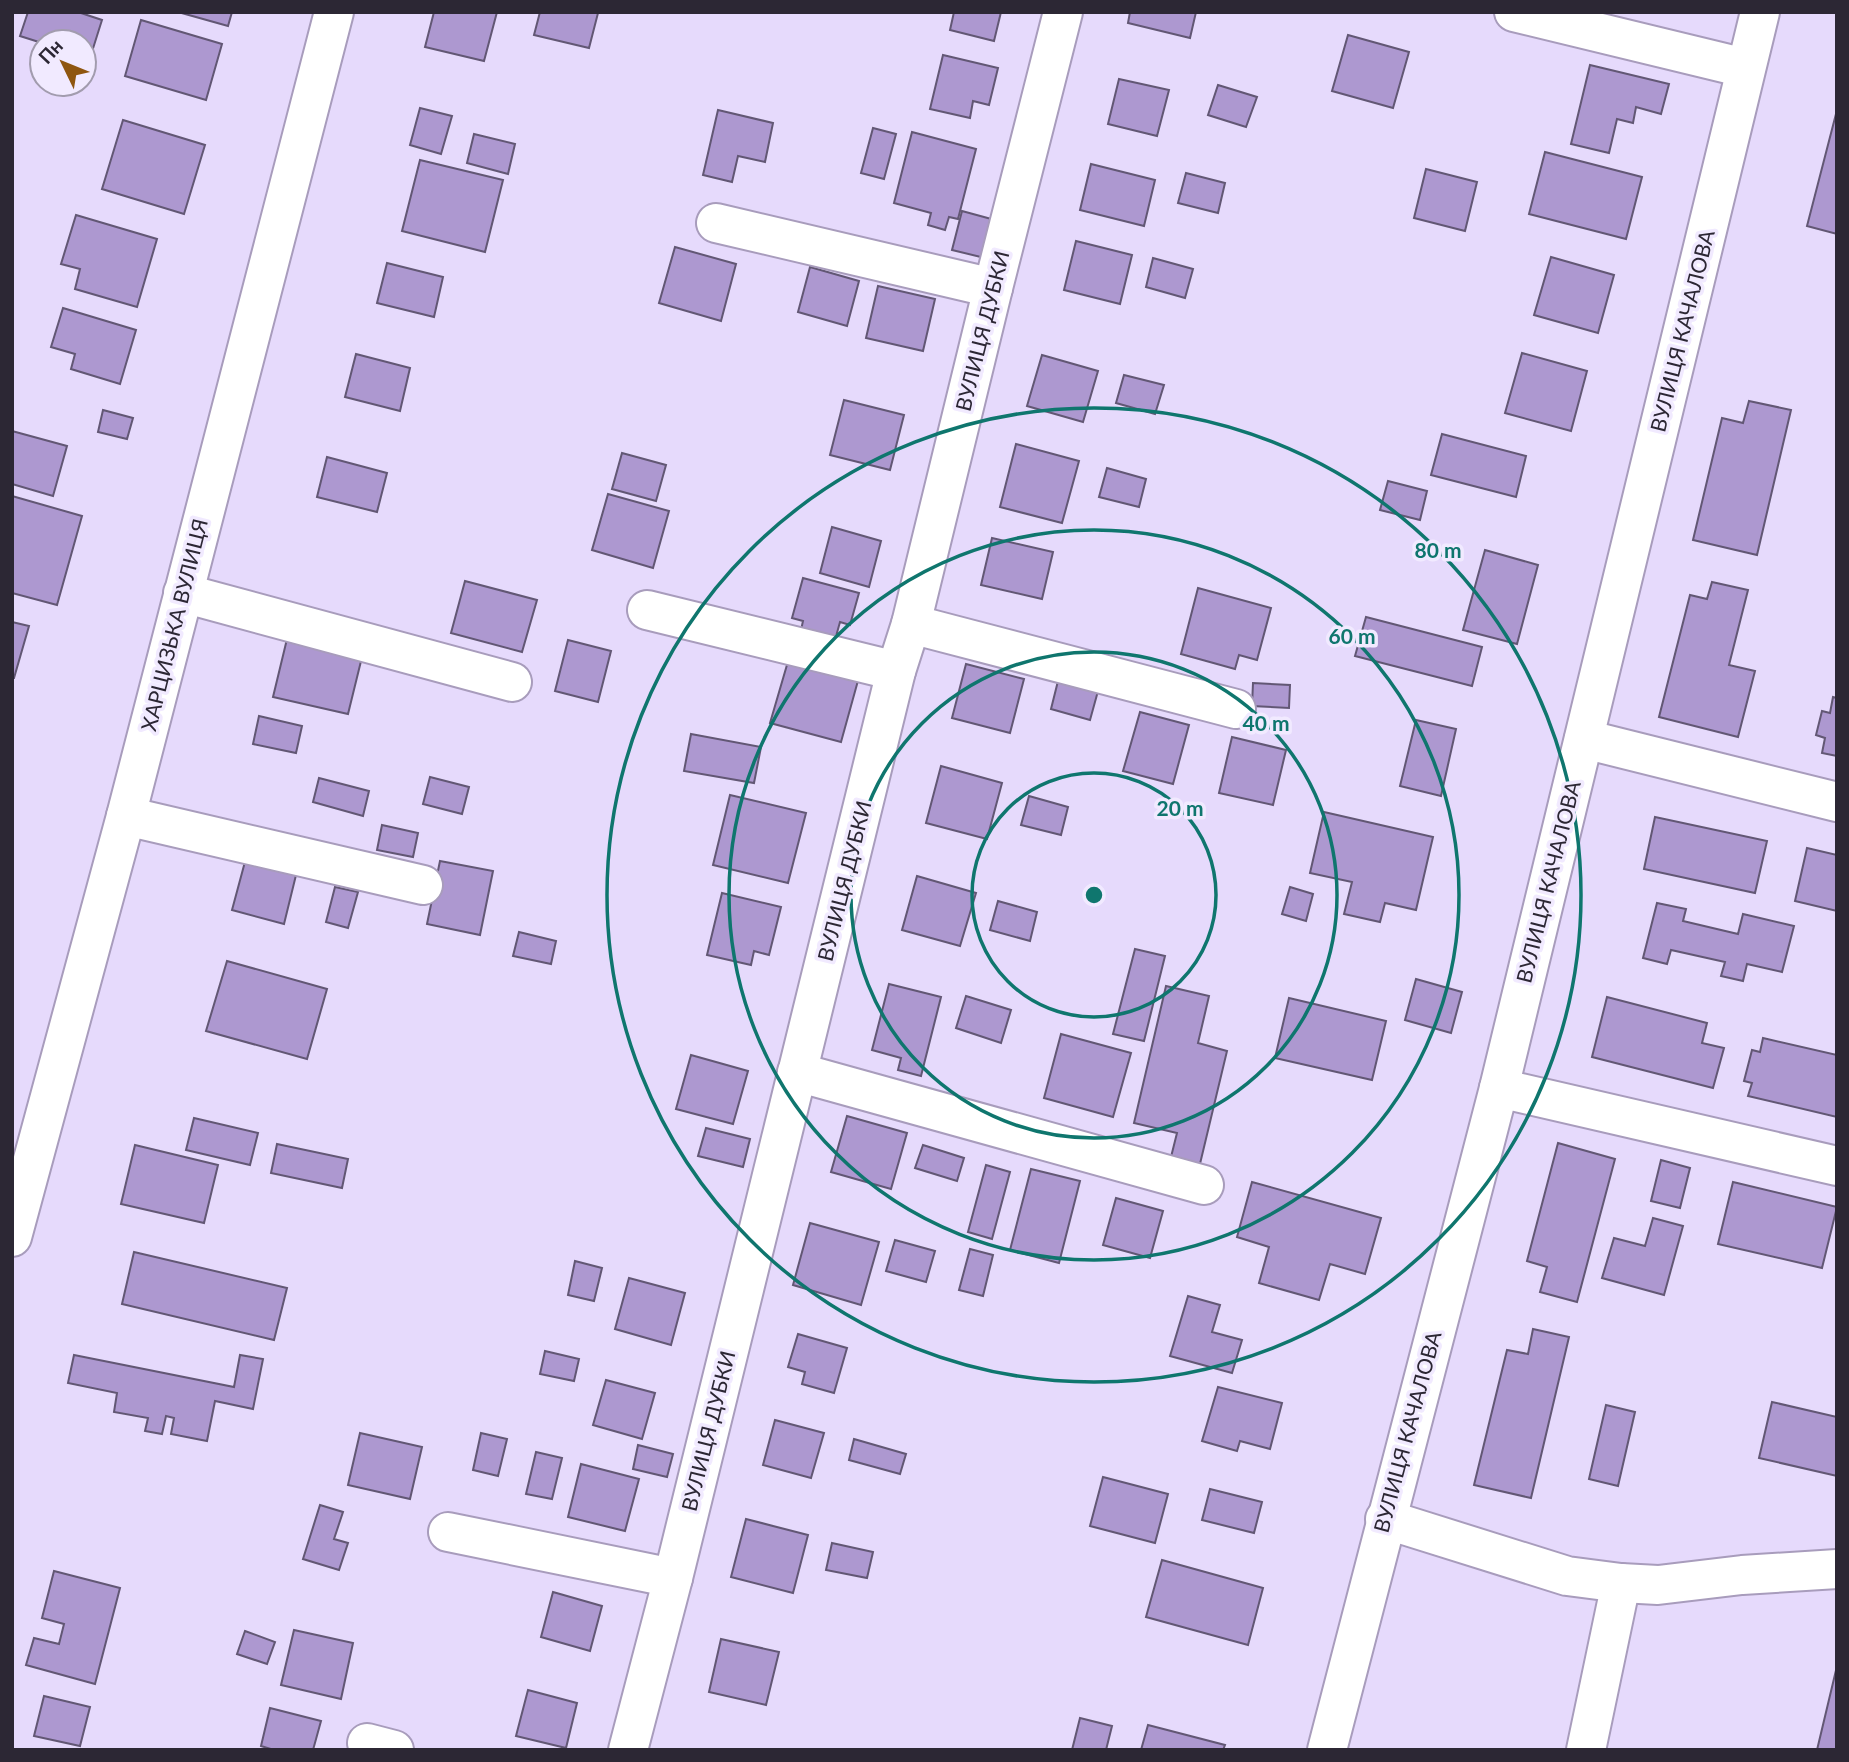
<svg xmlns="http://www.w3.org/2000/svg" width="1849" height="1762" viewBox="0 0 1849 1762" font-family="Lato,sans-serif">
	<style>
		.building { fill: #ad98d0; stroke: #625774; stroke-width: 2 }
		.lines { fill: none; stroke-linecap: round; stroke-linejoin: round }
		.minor-casing { stroke: #a89cbc; stroke-width: 42 }
		.minor { stroke: #fff; stroke-width: 38 }
		.ring { fill: none; stroke: #0f766e; stroke-width: 3.5 }
		.labels { text-anchor: middle; stroke-width: 7; stroke-linejoin: round; paint-order: stroke }
		.street-label { font-size: 21px; fill: #2c2734; stroke: #f1eaff }
		.centre { fill: #0f766e; stroke: #f1eaff; stroke-width: 3.5 }
		.ring-label { font-size: 21px; text-anchor: middle; font-weight: bold; fill: #0f766e; stroke: #f1eaff; stroke-width: 7; stroke-linejoin: round; paint-order: stroke }
	</style>
	<rect width="100%" height="100%" fill="#e6dafc"/>
	<g class="building">
		<path d="M28,12H78L102,20L90,58L84,56V42L42,43L20,36Z"/>
		<path d="M178,12H232L228,26Z"/>
		<path d="M434,12H497L484,61L425,47Z"/>
		<path d="M540,12L598,13L589,48L534,35Z"/>
		<path d="M954,12H1001L994,41L950,30Z"/>
		<path d="M1130,12H1196L1190,38L1128,23Z"/>
		<path d="M141,20L222,44L206,100L125,76Z"/>
		<path d="M1348,35L1409,52L1393,108L1332,91Z"/>
		<path d="M943,55L998,68L989,105L973,101L970,118L930,109Z"/>
		<path d="M1590,65L1669,84L1661,114L1636,107L1633,123L1617,119L1609,153L1571,144Z"/>
		<path d="M1119,79L1169,90L1157,136L1108,124Z"/>
		<path d="M1218,85L1257,97L1246,127L1208,115Z"/>
		<path d="M420,108L452,116L441,154L410,145Z"/>
		<path d="M718,110L773,123L765,162L738,156L732,182L703,175Z"/>
		<path d="M1837,110V234L1807,226Z"/>
		<path d="M123,120L205,145L184,214L102,189Z"/>
		<path d="M873,128L896,134L884,179L861,173Z"/>
		<path d="M912,132L976,149L958,219L949,217L945,230L928,225L931,213L894,203Z"/>
		<path d="M474,134L515,144L508,174L467,163Z"/>
		<path d="M1545,152L1642,177L1626,239L1529,214Z"/>
		<path d="M420,160L503,180L485,252L402,231Z"/>
		<path d="M1091,164L1155,180L1144,226L1080,210Z"/>
		<path d="M1426,169L1477,182L1465,231L1414,218Z"/>
		<path d="M1186,173L1225,183L1218,213L1178,203Z"/>
		<path d="M962,211L995,220L985,258L952,250Z"/>
		<path d="M76,215L157,239L137,307L75,289L80,269L61,264Z"/>
		<path d="M1076,241L1132,255L1120,304L1064,290Z"/>
		<path d="M675,247L736,264L721,321L659,303Z"/>
		<path d="M1551,257L1614,275L1598,333L1534,315Z"/>
		<path d="M1153,258L1193,269L1185,298L1146,287Z"/>
		<path d="M387,263L443,277L434,317L377,303Z"/>
		<path d="M810,267L859,281L847,326L798,312Z"/>
		<path d="M878,286L935,299L923,351L866,338Z"/>
		<path d="M63,308L136,330L120,384L71,369L75,354L51,347Z"/>
		<path d="M1522,353L1587,371L1571,431L1505,413Z"/>
		<path d="M356,354L410,368L400,411L345,397Z"/>
		<path d="M1042,355L1098,371L1083,422L1027,406Z"/>
		<path d="M1124,375L1164,385L1155,414L1116,403Z"/>
		<path d="M844,400L904,415L890,470L830,455Z"/>
		<path d="M1749,401L1791,410L1757,555L1693,540L1722,418L1743,423Z"/>
		<path d="M103,410L133,418L127,439L98,432Z"/>
		<path d="M12,431L67,446L53,496L12,484Z"/>
		<path d="M1442,434L1526,456L1516,497L1431,475Z"/>
		<path d="M1016,444L1079,461L1062,523L1000,507Z"/>
		<path d="M622,453L666,465L656,501L612,489Z"/>
		<path d="M327,457L387,473L377,512L317,497Z"/>
		<path d="M1107,468L1146,479L1139,507L1099,497Z"/>
		<path d="M1388,481L1427,491L1420,520L1380,510Z"/>
		<path d="M608,494L669,511L653,568L592,550Z"/>
		<path d="M12,496L82,516L57,605L12,593Z"/>
		<path d="M832,527L881,541L869,587L820,573Z"/>
		<path d="M992,538L1053,552L1042,599L981,585Z"/>
		<path d="M1485,550L1538,565L1517,644L1463,630Z"/>
		<path d="M803,578L859,593L850,625L840,622L835,640L801,630L803,621L792,618Z"/>
		<path d="M465,581L537,600L522,652L451,633Z"/>
		<path d="M1712,582L1748,590L1729,665L1755,671L1738,737L1659,717L1690,595L1707,599Z"/>
		<path d="M1198,588L1271,608L1257,660L1239,655L1235,669L1181,654Z"/>
		<path d="M1366,617L1482,647L1472,686L1355,656Z"/>
		<path d="M12,622L29,626L14,678H12Z"/>
		<path d="M287,639L362,657L348,714L273,697Z"/>
		<path d="M568,640L611,651L598,702L555,691Z"/>
		<path d="M789,658L859,677L841,742L770,723Z"/>
		<path d="M966,664L1024,679L1010,733L952,718Z"/>
		<path d="M1058,681L1098,691L1090,720L1051,709Z"/>
		<path d="M1253,683L1290,685L1289,708L1252,706Z"/>
		<path d="M1833,697L1837,698V756L1822,753L1825,738L1816,735L1822,711L1830,713Z"/>
		<path d="M1140,712L1189,725L1173,784L1123,771Z"/>
		<path d="M259,716L302,726L296,753L253,744Z"/>
		<path d="M1416,720L1456,729L1441,796L1400,786Z"/>
		<path d="M691,734L761,747L754,783L684,771Z"/>
		<path d="M1232,737L1286,750L1273,805L1219,793Z"/>
		<path d="M941,766L1002,783L987,839L926,823Z"/>
		<path d="M430,777L469,787L462,814L423,804Z"/>
		<path d="M319,778L369,791L363,816L313,802Z"/>
		<path d="M730,795L806,813L788,883L713,865Z"/>
		<path d="M1029,796L1068,807L1061,835L1021,825Z"/>
		<path d="M1324,812L1433,837L1416,910L1385,903L1380,922L1344,914L1352,882L1310,873Z"/>
		<path d="M1655,817L1767,841L1755,893L1644,869Z"/>
		<path d="M382,825L418,833L413,857L377,850Z"/>
		<path d="M1807,848L1837,855V911L1795,901Z"/>
		<path d="M246,858L297,871L284,924L232,910Z"/>
		<path d="M440,861L493,871L480,935L427,924Z"/>
		<path d="M917,876L976,893L960,946L902,930Z"/>
		<path d="M335,887L358,892L348,928L326,922Z"/>
		<path d="M1290,887L1313,894L1306,921L1282,914Z"/>
		<path d="M722,893L781,907L769,955L754,951L751,965L707,955Z"/>
		<path d="M998,901L1037,912L1030,941L990,930Z"/>
		<path d="M1657,903L1686,909L1683,921L1738,934L1743,914L1794,926L1782,972L1747,964L1743,981L1721,976L1725,962L1671,950L1667,964L1643,958Z"/>
		<path d="M519,932L556,941L551,964L513,956Z"/>
		<path d="M1135,949L1165,956L1144,1041L1113,1034Z"/>
		<path d="M227,961L327,989L307,1059L206,1031Z"/>
		<path d="M1416,979L1462,992L1451,1033L1405,1020Z"/>
		<path d="M889,984L941,997L921,1076L898,1070L901,1058L872,1050Z"/>
		<path d="M1166,986L1209,996L1198,1043L1227,1051L1199,1168L1170,1161L1177,1133L1134,1123Z"/>
		<path d="M966,996L1011,1010L1001,1043L956,1028Z"/>
		<path d="M1607,997L1707,1023L1702,1043L1724,1048L1713,1088L1592,1057Z"/>
		<path d="M1289,998L1386,1021L1372,1080L1275,1058Z"/>
		<path d="M1061,1034L1131,1053L1113,1117L1044,1098Z"/>
		<path d="M1763,1038L1837,1055V1117L1748,1096L1752,1083L1744,1081L1752,1050L1760,1052Z"/>
		<path d="M691,1055L748,1071L733,1124L676,1109Z"/>
		<path d="M847,1116L907,1133L891,1189L831,1172Z"/>
		<path d="M194,1118L258,1133L250,1165L186,1150Z"/>
		<path d="M706,1128L750,1139L743,1167L698,1156Z"/>
		<path d="M1558,1143L1615,1159L1577,1302L1540,1292L1547,1267L1527,1261Z"/>
		<path d="M277,1144L348,1159L342,1188L271,1173Z"/>
		<path d="M135,1145L218,1165L204,1223L121,1204Z"/>
		<path d="M923,1145L964,1158L957,1181L915,1168Z"/>
		<path d="M1661,1160L1690,1168L1680,1208L1651,1201Z"/>
		<path d="M986,1165L1010,1172L992,1239L968,1232Z"/>
		<path d="M1031,1169L1080,1181L1059,1263L1010,1250Z"/>
		<path d="M1252,1182L1381,1218L1365,1274L1330,1264L1319,1300L1259,1283L1269,1247L1237,1237Z"/>
		<path d="M1733,1182L1837,1207L1822,1268L1718,1244Z"/>
		<path d="M1116,1198L1163,1211L1150,1258L1103,1245Z"/>
		<path d="M1653,1218L1683,1226L1664,1295L1602,1278L1614,1238L1645,1246Z"/>
		<path d="M810,1223L879,1242L861,1305L793,1285Z"/>
		<path d="M895,1240L935,1251L926,1282L886,1271Z"/>
		<path d="M970,1249L993,1255L983,1296L959,1290Z"/>
		<path d="M134,1252L287,1288L274,1340L122,1304Z"/>
		<path d="M575,1261L602,1268L594,1301L568,1295Z"/>
		<path d="M629,1278L685,1293L671,1345L615,1329Z"/>
		<path d="M1188,1296L1220,1305L1212,1332L1242,1340L1232,1373L1170,1356Z"/>
		<path d="M1533,1329L1569,1337L1531,1498L1474,1485L1507,1350L1528,1354Z"/>
		<path d="M798,1334L847,1348L834,1393L802,1384L805,1372L788,1367Z"/>
		<path d="M545,1351L579,1359L574,1381L540,1374Z"/>
		<path d="M74,1355L234,1387L240,1355L263,1359L253,1409L215,1401L207,1441L171,1434L174,1418L166,1416L162,1434L145,1431L148,1418L114,1412L117,1393L68,1383Z"/>
		<path d="M606,1380L655,1393L642,1439L593,1425Z"/>
		<path d="M1218,1387L1282,1403L1270,1449L1240,1441L1237,1451L1202,1441Z"/>
		<path d="M1772,1402L1837,1417V1476L1759,1458Z"/>
		<path d="M1606,1405L1635,1412L1618,1486L1589,1479Z"/>
		<path d="M775,1420L824,1433L811,1478L763,1465Z"/>
		<path d="M360,1433L422,1447L410,1499L348,1485Z"/>
		<path d="M481,1433L507,1439L498,1476L473,1470Z"/>
		<path d="M854,1439L906,1454L900,1474L849,1460Z"/>
		<path d="M638,1445L673,1454L667,1477L633,1469Z"/>
		<path d="M536,1452L562,1458L552,1499L526,1494Z"/>
		<path d="M581,1464L639,1479L625,1531L568,1517Z"/>
		<path d="M1103,1477L1168,1494L1155,1543L1090,1526Z"/>
		<path d="M1210,1489L1262,1502L1254,1533L1202,1520Z"/>
		<path d="M320,1505L343,1512L334,1539L348,1543L339,1570L303,1559Z"/>
		<path d="M746,1519L808,1535L793,1593L731,1577Z"/>
		<path d="M832,1543L873,1552L867,1578L826,1570Z"/>
		<path d="M1162,1560L1263,1588L1248,1645L1146,1617Z"/>
		<path d="M54,1571L120,1588L95,1684L26,1665L34,1638L59,1644L64,1624L42,1618Z"/>
		<path d="M553,1592L602,1606L590,1651L541,1637Z"/>
		<path d="M294,1630L353,1643L341,1699L281,1685Z"/>
		<path d="M245,1631L275,1642L267,1664L237,1654Z"/>
		<path d="M721,1639L779,1652L766,1705L709,1692Z"/>
		<path d="M1837,1666V1750H1817Z"/>
		<path d="M528,1690L577,1703L566,1748L516,1736Z"/>
		<path d="M44,1696L90,1707L80,1746L34,1736Z"/>
		<path d="M270,1708L321,1721L313,1750H274L261,1746Z"/>
		<path d="M1080,1718L1112,1726L1106,1750H1072Z"/>
		<path d="M1148,1725L1225,1745L1223,1750H1141Z"/>
	</g>
	<g class="lines">
		<defs>
			<g id="minor">
				<path d="M1514,12L1745,68"/>
				<path d="M716,223L993,288"/>
				<path d="M183,593L512,682"/>
				<path d="M647,610L896,671"/>
				<path d="M911,624L1236,709"/>
				<path d="M1584,739L1837,802"/>
				<path d="M126,816L423,885"/>
				<path d="M797,1072L1204,1185"/>
				<path d="M1499,1088L1837,1166"/>
				<path d="M12,1237L126,816L334,12"/>
				<path d="M1385,1519L1567,1576L1621,1583L1658,1585L1742,1575L1837,1569"/>
				<path d="M448,1532L673,1578"/>
				<path d="M367,1743L394,1750"/>
				<path d="M628,1750L673,1578L896,671L911,624L993,288L1063,12"/>
				<path d="M1327,1750L1499,1088L1760,12"/>
				<path d="M1586,1750L1621,1583"/>
			</g>
		</defs>
		<use href="#minor" class="minor-casing"/>
		<use href="#minor" class="minor"/>
	</g>
	<g class="ring">
		<circle cx="1094" cy="895" r="122"/>
		<circle cx="1094" cy="895" r="243"/>
		<circle cx="1094" cy="895" r="365"/>
		<circle cx="1094" cy="895" r="487"/>
	</g>
	<g class="labels">
		<g class="street-label">
			<text transform="translate(983 331) rotate(-76)" y="7">ВУЛИЦЯ ДУБКИ</text>
			<text transform="translate(1683 331) rotate(-76)" y="7">ВУЛИЦЯ КАЧАЛОВА</text>
			<text transform="translate(175 625) rotate(-76)" y="7">ХАРЦИЗЬКА ВУЛИЦЯ</text>
			<text transform="translate(845 881) rotate(-76)" y="7">ВУЛИЦЯ ДУБКИ</text>
			<text transform="translate(1549 882) rotate(-76)" y="7">ВУЛИЦЯ КАЧАЛОВА</text>
			<text transform="translate(709 1431) rotate(-76)" y="7">ВУЛИЦЯ ДУБКИ</text>
			<text transform="translate(1408 1432) rotate(-75)" y="7">ВУЛИЦЯ КАЧАЛОВА</text>
		</g>
	</g>
	<circle cx="1094" cy="895" r="10" class="centre"/>
	<g class="ring-label">
		<text x="1438" y="558">80 m</text>
		<text x="1352" y="644">60 m</text>
		<text x="1266" y="731">40 m</text>
		<text x="1180" y="816">20 m</text>
	</g>
	<rect width="1849" height="1762" fill="none" stroke="#2c2734" stroke-width="28"/>
	<g transform="translate(63 63) rotate(313)"><circle r="33" fill="#f1eaff" stroke="#a29cae" stroke-width="2"/>
	<path d="M0-5L12 26L0 18L-12 26Z" fill="#8f5610"/>
	<text y="-10" font-size="19" font-weight="bold" text-anchor="middle" fill="#2c2734">Пн</text>
	</g>
</svg>
